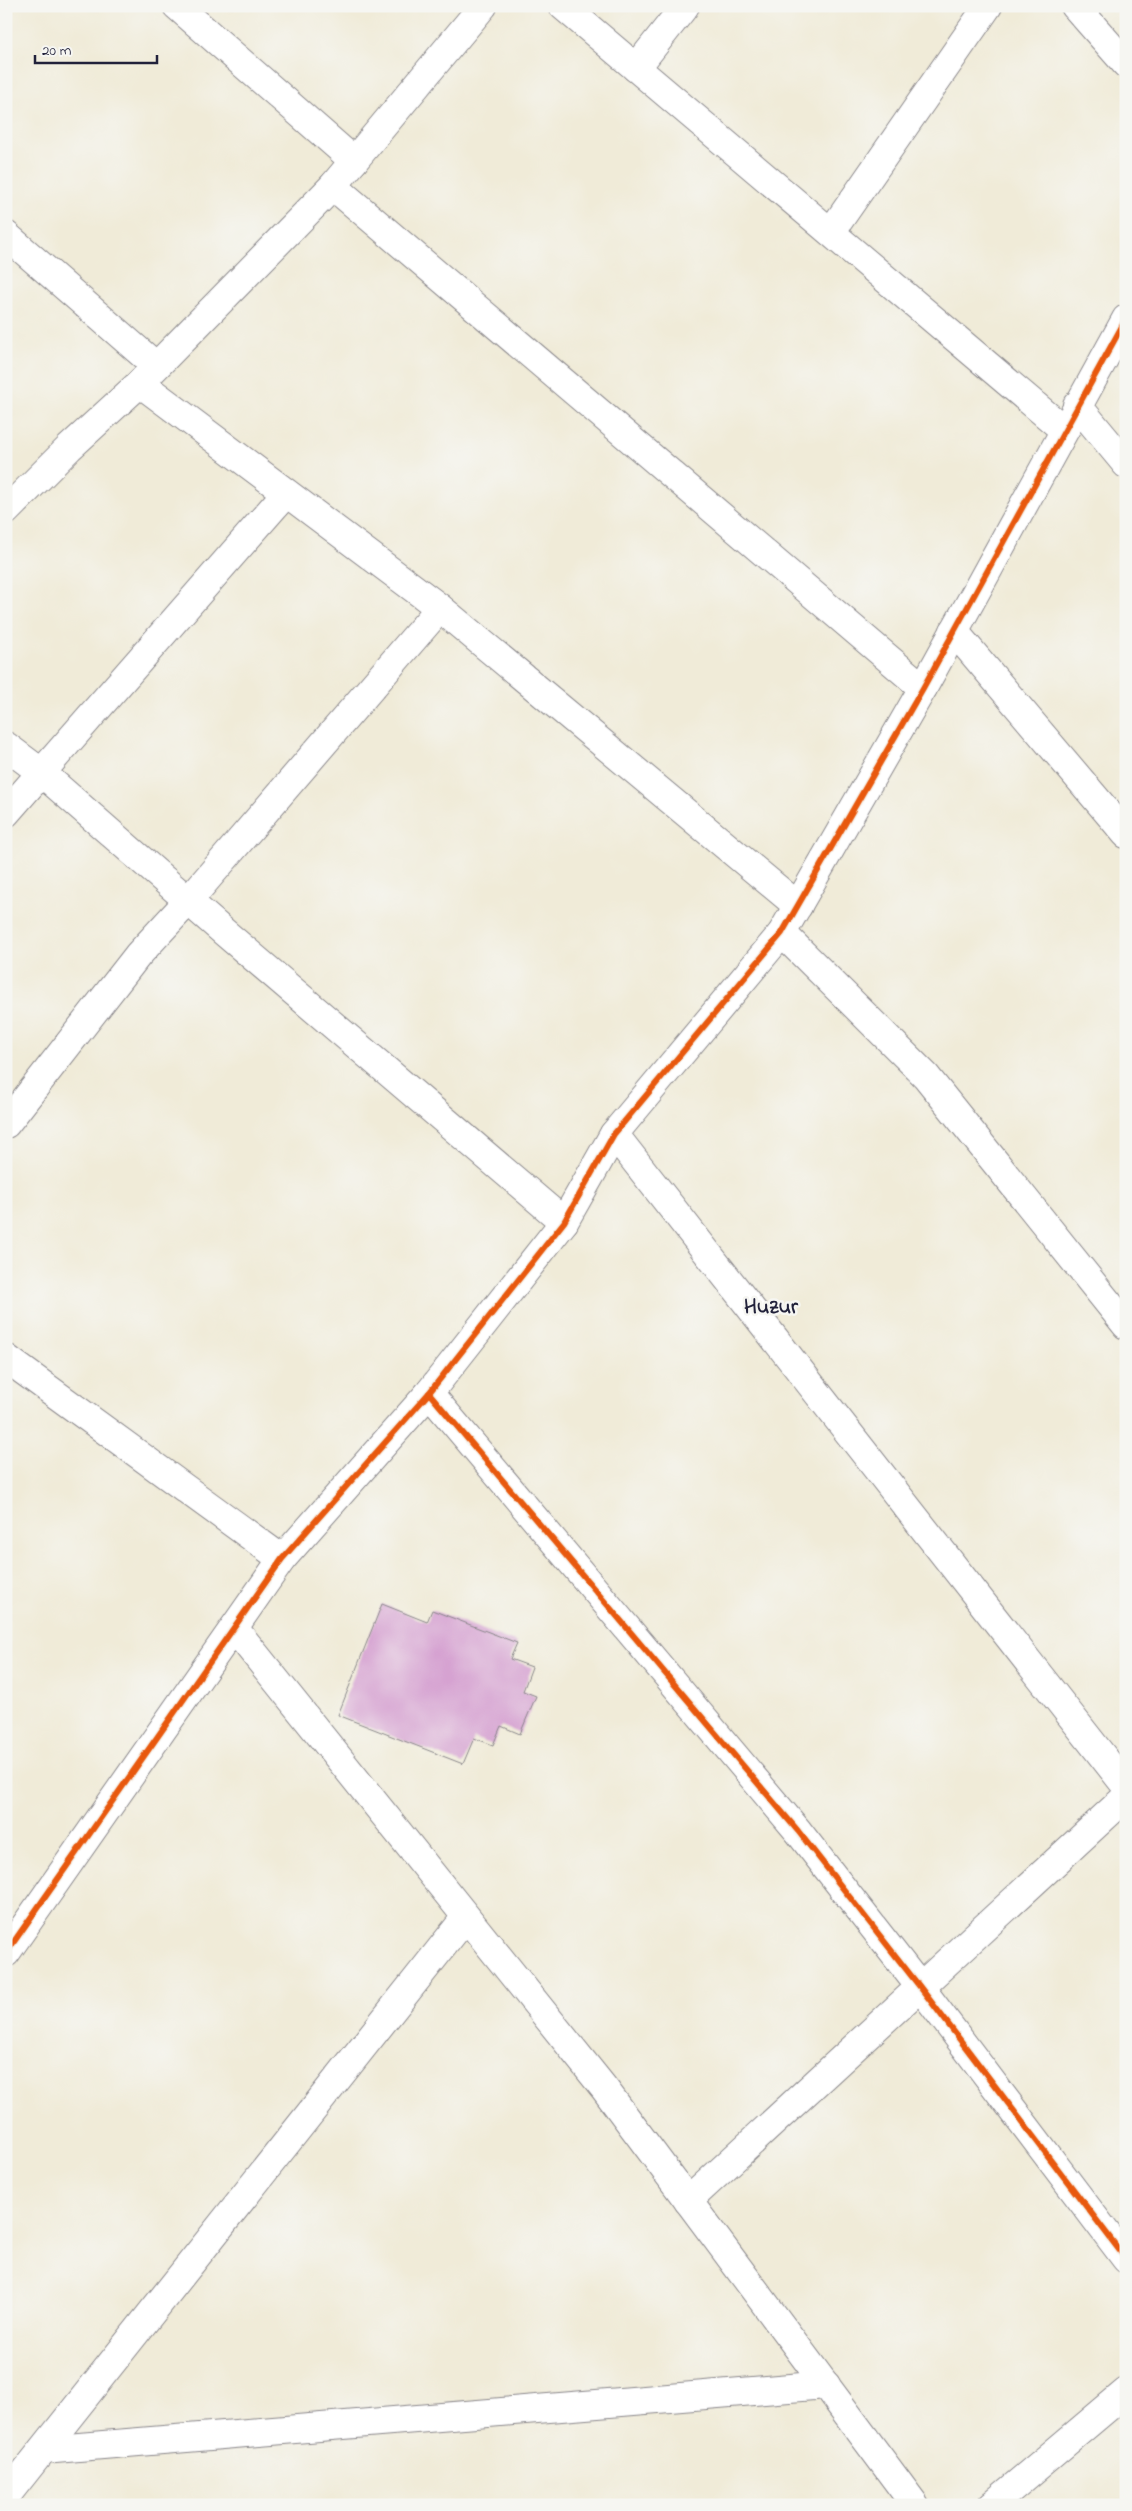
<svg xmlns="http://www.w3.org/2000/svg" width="1132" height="2511" viewBox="0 0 1132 2511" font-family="'Indie Flower',sans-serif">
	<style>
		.building { fill: #d6a2d1 }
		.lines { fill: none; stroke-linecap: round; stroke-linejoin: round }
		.minor-casing { stroke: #89868a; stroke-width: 30 }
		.minor { stroke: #fff; stroke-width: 28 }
		.cycleway-casing { stroke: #f6f6f2; stroke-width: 9 }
		.cycleway { stroke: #e8590c; stroke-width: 6 }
		.labels { text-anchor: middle; stroke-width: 5; stroke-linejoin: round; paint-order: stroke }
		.district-label { font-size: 22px; font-weight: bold; fill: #22223b; stroke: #f6f6f2 }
	</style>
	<rect width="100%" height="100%" fill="#f6f6f2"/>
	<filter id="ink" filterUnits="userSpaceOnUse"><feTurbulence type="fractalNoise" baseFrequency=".02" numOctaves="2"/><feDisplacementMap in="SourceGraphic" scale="10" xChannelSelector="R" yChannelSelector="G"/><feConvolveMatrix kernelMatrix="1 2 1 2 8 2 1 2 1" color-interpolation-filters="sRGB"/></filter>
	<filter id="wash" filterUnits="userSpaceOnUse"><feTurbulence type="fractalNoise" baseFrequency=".0096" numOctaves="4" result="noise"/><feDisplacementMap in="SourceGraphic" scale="20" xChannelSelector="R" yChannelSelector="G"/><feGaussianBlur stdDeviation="1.12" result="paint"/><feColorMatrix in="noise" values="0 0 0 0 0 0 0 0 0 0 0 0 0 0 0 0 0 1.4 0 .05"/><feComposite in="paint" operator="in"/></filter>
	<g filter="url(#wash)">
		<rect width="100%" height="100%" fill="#f0ebd8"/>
		<g id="blocks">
			<path class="building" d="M382,1604L427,1622L432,1610L517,1643L510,1659L532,1667L523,1691L536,1696L520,1734L501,1726L493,1745L474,1738L463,1764L338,1715Z"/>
		</g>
	</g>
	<g filter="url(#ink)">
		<use href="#blocks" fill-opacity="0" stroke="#89868a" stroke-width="1"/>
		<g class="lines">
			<defs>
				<g id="minor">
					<path d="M177,6L354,161"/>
					<path d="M563,6L1063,429"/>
					<path d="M1075,6L1126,64"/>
					<path d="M636,68L685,6"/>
					<path d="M333,186L923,688"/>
					<path d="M831,232L988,6"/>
					<path d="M6,235L156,366"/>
					<path d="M140,383L333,186L483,6"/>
					<path d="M1077,405L1126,464"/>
					<path d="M6,511L69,448L140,383L440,608L798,906"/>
					<path d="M954,631L1126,834"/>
					<path d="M6,746L42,773L224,932L564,1222"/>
					<path d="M6,813L286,493"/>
					<path d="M782,933L926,1076L1126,1325"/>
					<path d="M6,1124L138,955L188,901L440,608"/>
					<path d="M614,1134L1126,1786"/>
					<path d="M6,1358L282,1559"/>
					<path d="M429,1393L798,1831L920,1987L1126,2259"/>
					<path d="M234,1628L604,2088L915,2505"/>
					<path d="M6,1953L282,1559L429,1393L564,1222L614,1134L782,933L923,688L1126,319"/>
					<path d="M688,2201L1126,1797"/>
					<path d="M43,2450L826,2385"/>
					<path d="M6,2496L466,1917"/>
					<path d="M992,2505L1126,2392"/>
				</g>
			</defs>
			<use href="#minor" class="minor-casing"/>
			<use href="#minor" class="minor"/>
			<defs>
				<g id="cycleway">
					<path d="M429,1393L798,1831L920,1987L1126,2259"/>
					<path d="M6,1953L282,1559L429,1393L564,1222L614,1134L782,933L923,688L1126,319"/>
				</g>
			</defs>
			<use href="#cycleway" class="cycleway-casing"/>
			<use href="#cycleway" class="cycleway"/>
		</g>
	</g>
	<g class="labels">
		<g class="district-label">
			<text x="771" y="1313">Huzur</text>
		</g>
	</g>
	<rect width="1132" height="2511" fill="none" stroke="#f6f6f2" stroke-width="25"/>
	<path d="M35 55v8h122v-8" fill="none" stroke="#22223b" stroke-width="2.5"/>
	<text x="42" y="55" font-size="15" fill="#22223b" stroke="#f6f6f2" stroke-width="4" paint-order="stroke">20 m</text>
</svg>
